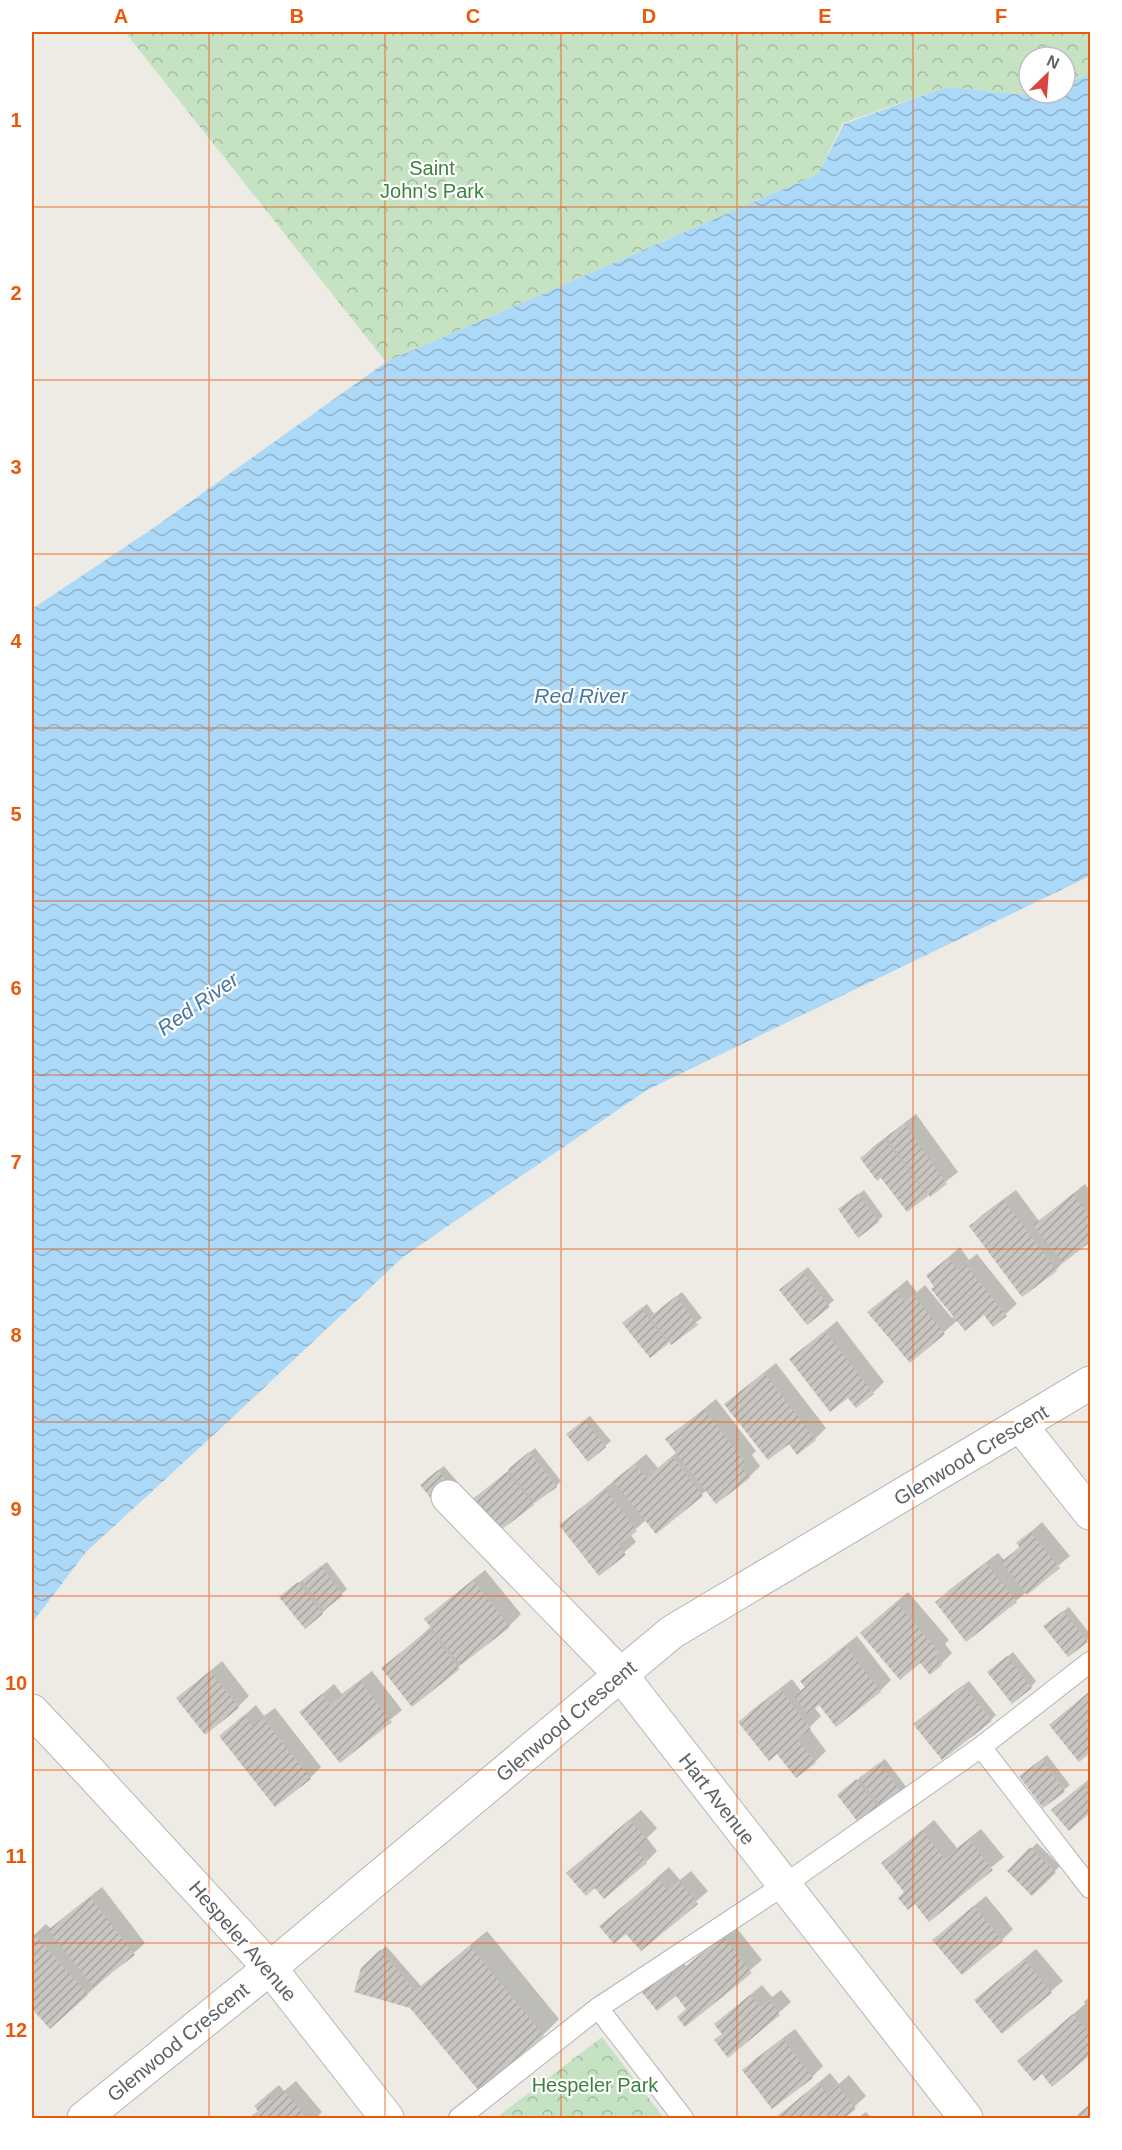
<svg xmlns="http://www.w3.org/2000/svg" width="1122" height="2150" viewBox="0 0 1122 2150" font-family="Helvetica,sans-serif">
	<style>
		.park { fill: url(#park-crowns) }
		.water { fill: url(#water-waves) }
		.shadow { fill: #0003 }
		.building { fill: url(#building-hatch) }
		.lines { fill: none; stroke-linecap: round; stroke-linejoin: round }
		.lane-casing { stroke: #b2b5b8; stroke-width: 22 }
		.street-casing { stroke: #b2b5b8; stroke-width: 35 }
		.secondary-casing { stroke: #b4b7bb; stroke-width: 35 }
		.lane { stroke: #fff; stroke-width: 20 }
		.street { stroke: #fff; stroke-width: 33 }
		.secondary { stroke: #fff; stroke-width: 33 }
		.grid { fill: none; stroke: #e8590c; stroke-width: 1.5; stroke-opacity: 0.55 }
		.labels { text-anchor: middle; stroke-width: 4.5; stroke-linejoin: round; paint-order: stroke }
		.park-label { font-size: 20px; fill: #3d823e; stroke: #fff }
		.street-label { font-size: 20px; fill: #5d6064; stroke: #fff }
		.water-label { font-size: 21px; font-style: italic; fill: #4775a0; stroke: #fff }
		.neatline { fill: none; stroke: #e8590c; stroke-width: 2 }
		.grid-label { font-size: 20px; text-anchor: middle; font-weight: bold; fill: #e8590c }
	</style>
	<defs>
		<pattern id="park-crowns" width="20" height="18" patternUnits="userSpaceOnUse" patternTransform="scale(1.5)"><rect width="20" height="18" fill="#c5e3c3"/><path d="M2 6a3 3 0 1 1 6 0M12 15a3 3 0 1 1 6 0" fill="none" stroke="#a3bba2"/></pattern>
		<pattern id="water-waves" width="16" height="10" patternUnits="userSpaceOnUse" patternTransform="scale(1.5)"><rect width="16" height="10" fill="#abd9f7"/><path d="M0 5q4-4 8 0t8 0" fill="none" stroke="#8eb3cc"/></pattern>
		<pattern id="building-hatch" width="6" height="6" patternUnits="userSpaceOnUse" patternTransform="scale(1.5)"><rect width="6" height="6" fill="#c9c6c2"/><path d="M-1 1l2-2M0 6l6-6M5 7l2-2" fill="none" stroke="#a6a4a1"/></pattern>
	</defs>
	<rect width="100%" height="100%" fill="#eeebe5"/>
	<g class="park">
		<path d="M125,32H1090V74L1065,84V57H1029V93H1044L1036,96L946,87L843,123L818,174L386,362Z"/>
		<path d="M602,2037L664,2118H496Z"/>
	</g>
	<path class="water" d="M1090,74V876L647,1090L404,1256L233,1417L86,1552L32,1623V609L155,527L386,362L818,174L844,124L946,87L1036,96L1044,93H1065V84Z"/>
	<g class="shadow">
		<path d="M916,1114L958,1172L930,1194L929,1193L927,1195L862,1158L873,1147Z"/>
		<path d="M1085,1184L1090,1191V1240L1067,1258L1056,1270L1022,1295L971,1226L982,1215L1016,1190L1039,1221Z"/>
		<path d="M864,1190L883,1216L878,1221L840,1209Z"/>
		<path d="M960,1247L969,1260L977,1254L1017,1304L993,1325L984,1313L958,1320L910,1361L869,1312L907,1280L917,1292L925,1285L952,1318L955,1316L928,1275Z"/>
		<path d="M808,1267L834,1300L808,1323L786,1285Z"/>
		<path d="M682,1292L702,1318L650,1356L629,1318L647,1304L654,1314Z"/>
		<path d="M837,1321L884,1382L873,1393L848,1396L790,1359Z"/>
		<path d="M776,1363L826,1428L815,1439L789,1442L726,1404L738,1393Z"/>
		<path d="M716,1399L756,1451L752,1455L760,1466L749,1477L707,1490L656,1532L646,1520L630,1534L636,1542L599,1574L561,1525L646,1454L658,1468L677,1452L667,1439Z"/>
		<path d="M590,1416L611,1441L588,1460L573,1429Z"/>
		<path d="M535,1448L561,1481L556,1486L533,1504L468,1505Z"/>
		<path d="M444,1466L460,1485L454,1490L427,1479Z"/>
		<path d="M1042,1522L1070,1556L1016,1601L937,1603L948,1591L998,1553L1005,1561L1020,1546L1018,1543Z"/>
		<path d="M327,1562L347,1589L322,1613L286,1592Z"/>
		<path d="M485,1570L521,1614L509,1626L458,1667L383,1668L432,1626L426,1619L438,1608Z"/>
		<path d="M908,1592L949,1640L945,1644L952,1653L941,1664L920,1661L873,1622Z"/>
		<path d="M1069,1607L1090,1634L1087,1641L1050,1621Z"/>
		<path d="M857,1636L891,1680L880,1691L837,1725L820,1703L814,1707L821,1716L809,1728L826,1751L815,1762L777,1752L740,1722L751,1711L792,1679L801,1691L806,1686L802,1681L814,1670Z"/>
		<path d="M1013,1652L1036,1681L1031,1687L995,1667Z"/>
		<path d="M222,1661L249,1696L238,1707L178,1698Z"/>
		<path d="M372,1671L402,1710L340,1761L301,1712L334,1684L342,1694Z"/>
		<path d="M969,1681L996,1715L991,1720L920,1719Z"/>
		<path d="M1090,1691V1751L1079,1760L1051,1725Z"/>
		<path d="M256,1705L264,1716L275,1708L321,1767L310,1778L221,1736Z"/>
		<path d="M1047,1755L1070,1785L1044,1806L1021,1776Z"/>
		<path d="M885,1759L907,1788L880,1809L842,1792Z"/>
		<path d="M1089,1779L1090,1811L1069,1829L1059,1805Z"/>
		<path d="M641,1810L657,1828L647,1838L657,1851L646,1862L604,1897L595,1886L568,1873Z"/>
		<path d="M934,1820L957,1848L981,1829L1004,1857L929,1919L883,1863Z"/>
		<path d="M1037,1843L1060,1866L1032,1894L1009,1871Z"/>
		<path d="M669,1867L680,1880L691,1871L708,1891L641,1949L626,1932L601,1926Z"/>
		<path d="M102,1887L145,1943L50,2027L32,2007V1937L46,1924L51,1929L62,1919Z"/>
		<path d="M986,1896L1013,1929L1002,1940L946,1929Z"/>
		<path d="M735,1926L762,1960L685,2025L687,2008L676,1994L643,1991L680,1959L686,1966Z"/>
		<path d="M487,1931L559,2019L543,2035L410,2006L368,1962L386,1946L421,1986Z"/>
		<path d="M1036,1949L1063,1981L1003,2032L988,1989Z"/>
		<path d="M762,1985L772,1997L781,1990L791,2002L729,2056L723,2033L716,2024Z"/>
		<path d="M1090,1996V2053L1052,2084L1042,2072L1019,2061L1085,2004L1084,2002Z"/>
		<path d="M795,2029L823,2066L812,2077L744,2070L755,2059Z"/>
		<path d="M830,2073L839,2084L849,2075L866,2096L842,2118H777Z"/>
		<path d="M296,2081L322,2112L316,2118H251L259,2110L256,2106L267,2095L279,2085L284,2091Z"/>
		<path d="M866,2112L871,2118H858Z"/>
	</g>
	<g class="building">
		<path d="M904,1124L947,1184L930,1197L886,1137Z"/>
		<path d="M885,1140L928,1196L907,1212L881,1178L877,1181L860,1158Z"/>
		<path d="M858,1194L879,1222L858,1238L838,1209Z"/>
		<path d="M1073,1194L1090,1217V1242L1063,1263L1033,1225Z"/>
		<path d="M1004,1200L1057,1271L1022,1297L969,1226Z"/>
		<path d="M948,1258L958,1270L965,1264L1007,1316L993,1327L984,1315L965,1331L931,1289L934,1287L926,1275Z"/>
		<path d="M802,1271L830,1307L807,1325L779,1290Z"/>
		<path d="M895,1290L905,1302L913,1295L945,1334L910,1363L867,1312Z"/>
		<path d="M676,1296L698,1325L671,1345L650,1317Z"/>
		<path d="M641,1308L668,1344L650,1358L622,1323Z"/>
		<path d="M825,1331L874,1394L856,1408L848,1398L830,1412L789,1359Z"/>
		<path d="M764,1373L816,1440L797,1455L789,1444L768,1460L724,1404Z"/>
		<path d="M704,1409L746,1463L741,1467L750,1478L716,1504L665,1439Z"/>
		<path d="M584,1420L606,1447L588,1462L566,1434Z"/>
		<path d="M529,1452L557,1487L535,1503L508,1469Z"/>
		<path d="M672,1457L703,1496L656,1534L613,1481L635,1464L646,1478Z"/>
		<path d="M438,1470L455,1492L437,1506L420,1485Z"/>
		<path d="M507,1472L534,1505L493,1536L465,1505Z"/>
		<path d="M605,1489L637,1531L619,1545L626,1555L599,1576L559,1525Z"/>
		<path d="M1030,1532L1060,1568L1027,1595L1001,1562L1020,1547L1016,1543Z"/>
		<path d="M986,1563L1017,1602L966,1642L935,1602Z"/>
		<path d="M321,1566L343,1596L324,1610L302,1580Z"/>
		<path d="M473,1580L510,1627L461,1665L424,1619Z"/>
		<path d="M298,1582L323,1614L305,1629L279,1597Z"/>
		<path d="M896,1602L939,1652L935,1656L942,1665L930,1675L920,1663L900,1680L860,1633Z"/>
		<path d="M1063,1611L1088,1642L1068,1657L1043,1626Z"/>
		<path d="M429,1630L460,1669L412,1707L381,1668Z"/>
		<path d="M845,1646L881,1692L836,1727L819,1705L808,1714L794,1696L805,1687L800,1681Z"/>
		<path d="M1007,1656L1032,1688L1012,1704L987,1672Z"/>
		<path d="M210,1671L239,1708L205,1735L176,1698Z"/>
		<path d="M360,1681L392,1722L340,1763L299,1712L322,1694L330,1705Z"/>
		<path d="M963,1685L992,1721L942,1760L913,1724Z"/>
		<path d="M780,1689L811,1729L797,1739L816,1763L796,1778L777,1754L769,1761L738,1722Z"/>
		<path d="M1090,1691V1753L1079,1762L1049,1725Z"/>
		<path d="M244,1715L252,1726L263,1718L311,1779L275,1807L219,1736Z"/>
		<path d="M1042,1759L1065,1792L1043,1808L1019,1776Z"/>
		<path d="M879,1763L903,1794L884,1810L859,1778Z"/>
		<path d="M856,1779L881,1810L861,1826L837,1795Z"/>
		<path d="M1083,1784L1090,1793V1813L1069,1831L1051,1810Z"/>
		<path d="M629,1820L647,1840L636,1849L647,1863L604,1899L595,1888L586,1896L566,1873Z"/>
		<path d="M922,1830L945,1859L969,1839L993,1870L929,1922L915,1904L908,1910L898,1898L904,1892L881,1863Z"/>
		<path d="M1030,1847L1056,1873L1032,1896L1007,1871Z"/>
		<path d="M657,1878L668,1890L679,1881L698,1904L641,1951L626,1934L614,1944L599,1926Z"/>
		<path d="M90,1897L135,1955L93,1987L48,1930Z"/>
		<path d="M974,1906L1003,1941L962,1975L932,1940Z"/>
		<path d="M34,1934L88,1995L50,2029L32,2009V1936Z"/>
		<path d="M723,1936L752,1973L685,2027L677,2017L686,2009L676,1996L657,2011L641,1991L668,1969L674,1976Z"/>
		<path d="M470,1946L544,2036L478,2090L410,2008L354,1992L361,1968L380,1950L415,1991Z"/>
		<path d="M1024,1959L1052,1993L1002,2034L974,2000Z"/>
		<path d="M750,1995L760,2007L769,2000L780,2015L728,2058L714,2040L722,2034L714,2024Z"/>
		<path d="M1073,2014L1090,2036V2055L1052,2087L1042,2074L1034,2081L1017,2061Z"/>
		<path d="M783,2039L813,2078L772,2109L742,2070Z"/>
		<path d="M818,2083L827,2094L837,2085L856,2109L845,2118H775Z"/>
		<path d="M284,2091L307,2118H249L258,2111L254,2106L267,2095L272,2101Z"/>
		<path d="M1090,2104V2118H1081L1077,2115Z"/>
	</g>
	<g class="lines">
		<defs>
			<g id="lane">
				<path d="M981,1747L1090,1888"/>
				<path d="M598,2008L683,2118"/>
				<path d="M459,2118L598,2008L784,1885L981,1747L1090,1662"/>
			</g>
			<g id="street">
				<path d="M1021,1426L1090,1513"/>
				<path d="M448,1497L621,1675L966,2118"/>
				<path d="M84,2118L270,1968L672,1632L1090,1383"/>
			</g>
			<path id="secondary" d="M32,1711L89,1771L270,1968L387,2118"/>
		</defs>
		<use href="#lane" class="lane-casing"/>
		<use href="#street" class="street-casing"/>
		<use href="#secondary" class="secondary-casing"/>
		<use href="#lane" class="lane"/>
		<use href="#street" class="street"/>
		<use href="#secondary" class="secondary"/>
	</g>
	<path class="grid" d="M209,32V2118M385,32V2118M561,32V2118M737,32V2118M913,32V2118M32,207H1090M32,380H1090M32,554H1090M32,728H1090M32,901H1090M32,1075H1090M32,1249H1090M32,1422H1090M32,1596H1090M32,1770H1090M32,1943H1090"/>
	<g class="labels">
		<g class="park-label">
			<text x="432" y="175">Saint<tspan x="432" dy="23">John's Park</tspan></text>
			<text x="595" y="2092">Hespeler Park</text>
		</g>
		<g class="street-label">
			<text transform="translate(971 1455) rotate(-31)" y="7">Glenwood Crescent</text>
			<text transform="translate(566 1721) rotate(-40)" y="7">Glenwood Crescent</text>
			<text transform="translate(717 1799) rotate(52)" y="7">Hart Avenue</text>
			<text transform="translate(243 1941) rotate(49)" y="7">Hespeler Avenue</text>
			<text transform="translate(178 2042) rotate(-39)" y="7">Glenwood Crescent</text>
		</g>
		<g class="water-label">
			<text x="581" y="703">Red River</text>
			<text transform="translate(198 1004) rotate(-35)" y="7">Red River</text>
		</g>
	</g>
	<rect width="1122" height="2150" fill="none" stroke="#ffffff" stroke-width="66"/>
	<g transform="translate(1047 75) rotate(25)"><circle r="28" fill="#ffffff" stroke="#bebfc1" stroke-width="1.5"/>
	<path d="M0-4.5L10 22L0 15L-10 22Z" fill="#d9443f"/>
	<text y="-9" font-size="16" font-weight="bold" text-anchor="middle" fill="#5d6064">N</text>
	</g>
	<rect x="33" y="33" width="1056" height="2084" class="neatline"/>
	<g class="grid-label">
		<text x="121" y="23">A</text>
		<text x="297" y="23">B</text>
		<text x="473" y="23">C</text>
		<text x="649" y="23">D</text>
		<text x="825" y="23">E</text>
		<text x="1001" y="23">F</text>
		<text x="16" y="127">1</text>
		<text x="16" y="300">2</text>
		<text x="16" y="474">3</text>
		<text x="16" y="648">4</text>
		<text x="16" y="821">5</text>
		<text x="16" y="995">6</text>
		<text x="16" y="1169">7</text>
		<text x="16" y="1342">8</text>
		<text x="16" y="1516">9</text>
		<text x="16" y="1690">10</text>
		<text x="16" y="1863">11</text>
		<text x="16" y="2037">12</text>
	</g>
</svg>
